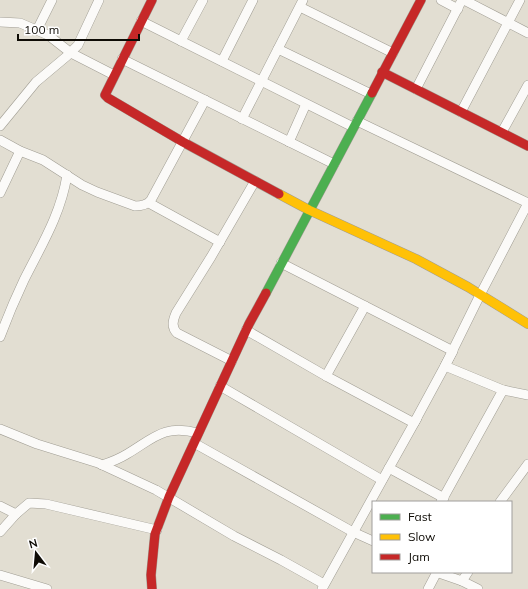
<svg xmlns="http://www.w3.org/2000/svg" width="528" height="589" viewBox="0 0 528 589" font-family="Mulish,sans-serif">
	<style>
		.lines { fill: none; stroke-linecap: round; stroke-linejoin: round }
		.street-casing { stroke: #a09d93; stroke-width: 10 }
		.fast-casing { stroke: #a09d93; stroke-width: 10 }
		.slow-casing { stroke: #a09d93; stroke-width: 10 }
		.jam-casing { stroke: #a09d93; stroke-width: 10 }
		.street { stroke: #fbfaf8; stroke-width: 9 }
		.fast { stroke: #4caf50; stroke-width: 9 }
		.slow { stroke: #ffc107; stroke-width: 9 }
		.jam { stroke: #c62828; stroke-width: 9 }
	</style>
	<rect width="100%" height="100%" fill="#e2ded2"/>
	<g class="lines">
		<defs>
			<g id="street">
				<path d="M441,0L458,9"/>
				<path d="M464,0L528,33"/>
				<path d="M300,7L393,53"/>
				<path d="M141,21L353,127"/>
				<path d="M0,22L20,23L48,35L71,53L114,75"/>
				<path d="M37,30L52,0"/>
				<path d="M181,41L203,0"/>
				<path d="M278,49L371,94"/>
				<path d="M122,59L334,164"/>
				<path d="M222,61L253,0"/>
				<path d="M416,89L462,0"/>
				<path d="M461,112L520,0"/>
				<path d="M242,119L303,0"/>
				<path d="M357,121L528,203L480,295L445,366L503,390"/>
				<path d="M0,126L36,82L67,56L78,45L99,0"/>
				<path d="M502,132L528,85"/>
				<path d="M0,140L20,151L43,160L82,185L97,192L135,206C142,206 147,205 151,200L205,100"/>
				<path d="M289,142L306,104"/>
				<path d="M0,193L20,151"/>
				<path d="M149,203L220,242"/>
				<path d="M246,330L326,376L414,423L453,351L281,263"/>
				<path d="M0,337C7,318 15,299 24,280C41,246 61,214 67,175"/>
				<path d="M232,361L177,333C171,327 173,320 176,313L211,257L255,181"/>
				<path d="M326,376L365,306"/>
				<path d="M220,386L382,480"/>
				<path d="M0,429L37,444L98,463L156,490L234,536L281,560L324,584"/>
				<path d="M194,443L353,532L373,541"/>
				<path d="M102,465C111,462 119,459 127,454C154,438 164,424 198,433"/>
				<path d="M389,468L417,418"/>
				<path d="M441,502L503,390L528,395"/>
				<path d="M500,502L528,464"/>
				<path d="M0,506L16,514L0,532"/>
				<path d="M16,514L29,503L46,504L157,530"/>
				<path d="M436,572L462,581L478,589"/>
				<path d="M0,575L47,589"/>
				<path d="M462,581L468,572"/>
				<path d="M322,589L389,468L444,498"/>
				<path d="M428,589L437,572"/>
			</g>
			<path id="fast" d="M266,293L372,93"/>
			<path id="slow" d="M279,194L309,210L416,259L468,287L528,324"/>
			<g id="jam">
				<path d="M152,0L105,95L108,98L183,142L279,194"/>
				<path d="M382,72L528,146"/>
				<path d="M372,93L421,0"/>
				<path d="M152,589L151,575L155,534L169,497L249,324L266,293"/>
			</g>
		</defs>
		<use href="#street" class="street-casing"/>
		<use href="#fast" class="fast-casing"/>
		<use href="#slow" class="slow-casing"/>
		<use href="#jam" class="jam-casing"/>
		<use href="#street" class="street"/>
		<use href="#fast" class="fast"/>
		<use href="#slow" class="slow"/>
		<use href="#jam" class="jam"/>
	</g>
	<rect x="372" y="501" width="140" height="72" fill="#ffffff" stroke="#9f9d9b"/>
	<rect x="380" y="514" width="20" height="6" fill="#4caf50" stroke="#9f9d9b"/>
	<text x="408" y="521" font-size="12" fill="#0e0b05">Fast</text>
	<rect x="380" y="534" width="20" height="6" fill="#ffc107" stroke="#9f9d9b"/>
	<text x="408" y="541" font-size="12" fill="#0e0b05">Slow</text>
	<rect x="380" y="554" width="20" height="6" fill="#c62828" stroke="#9f9d9b"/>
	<text x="408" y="561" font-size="12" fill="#0e0b05">Jam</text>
	<g transform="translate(36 553) rotate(344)" stroke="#ffffff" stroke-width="3" paint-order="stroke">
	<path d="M0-3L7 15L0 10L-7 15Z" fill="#0e0b05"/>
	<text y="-6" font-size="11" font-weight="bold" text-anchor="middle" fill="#0e0b05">N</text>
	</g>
	<path d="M18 34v6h121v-6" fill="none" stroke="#0e0b05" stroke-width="2"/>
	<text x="24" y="34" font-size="12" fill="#0e0b05" stroke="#ffffff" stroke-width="3" paint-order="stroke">100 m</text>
</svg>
